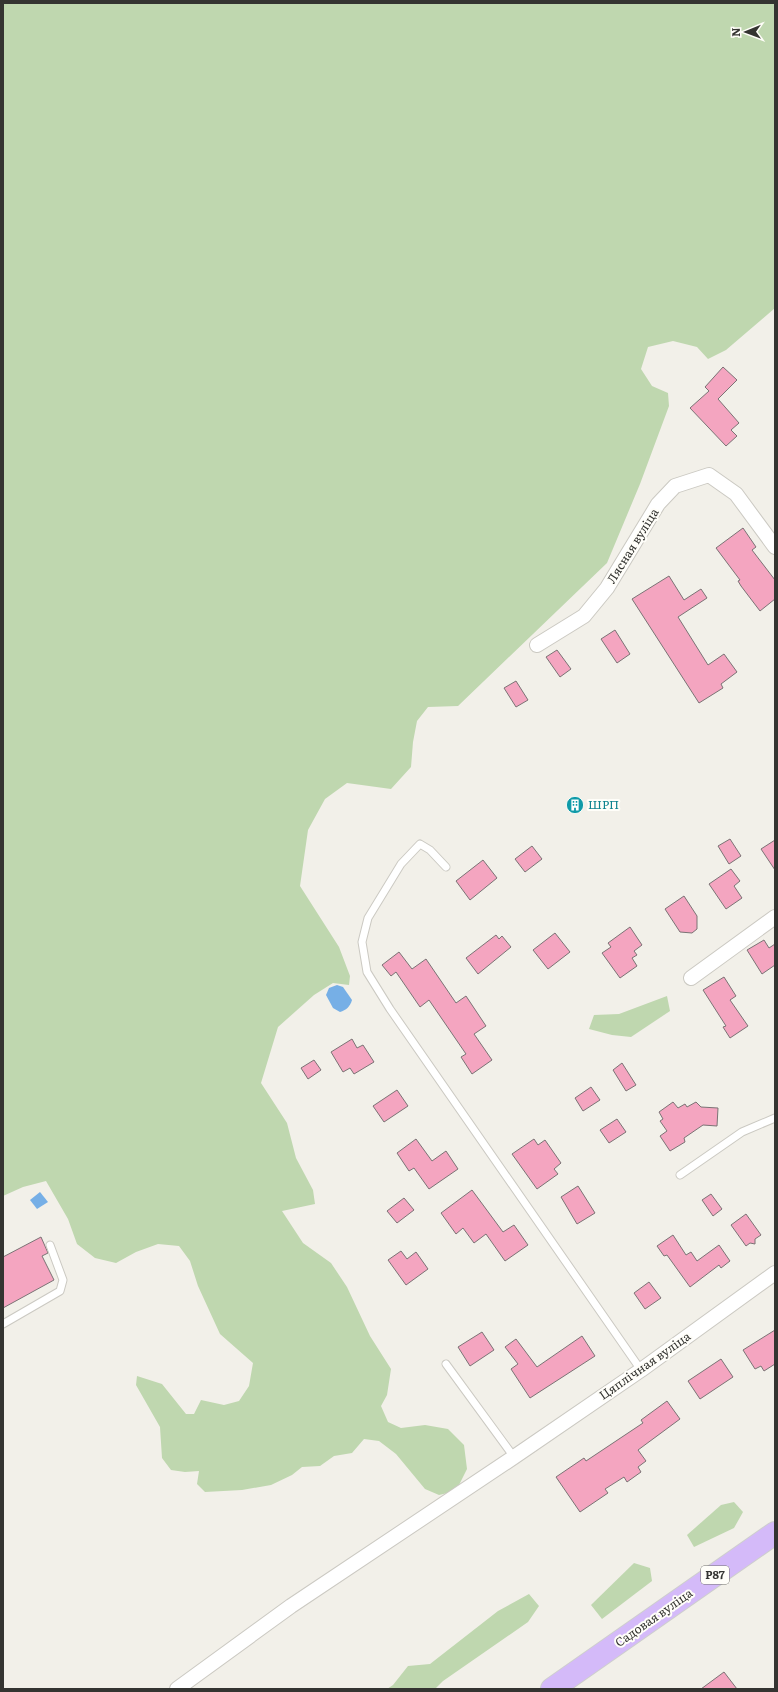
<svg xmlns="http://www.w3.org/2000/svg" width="778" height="1692" viewBox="0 0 778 1692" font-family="Literata,serif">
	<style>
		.green { fill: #bfd7af }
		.water { fill: #76afe6 }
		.building { fill: #f4a5c0; stroke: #7b7375 }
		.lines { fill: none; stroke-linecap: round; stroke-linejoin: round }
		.service-casing { stroke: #cbc9c2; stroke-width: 9 }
		.minor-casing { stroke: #cbc9c2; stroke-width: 16 }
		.primary-casing { stroke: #cecece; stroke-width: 24 }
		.service { stroke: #fff; stroke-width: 7 }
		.minor { stroke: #fff; stroke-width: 14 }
		.primary { stroke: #d4baf9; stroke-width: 22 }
		.labels { text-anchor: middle; stroke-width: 4; stroke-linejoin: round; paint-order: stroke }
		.shield { fill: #fffef9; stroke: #71716d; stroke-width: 1 }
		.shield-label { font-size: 11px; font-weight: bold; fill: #343431 }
		.street-label { font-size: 12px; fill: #343431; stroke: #fffef9 }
		.culture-label { font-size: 12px; fill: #0d838f; stroke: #fffef9; text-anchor: start }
	</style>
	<rect width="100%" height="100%" fill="#f2f0e9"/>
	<g class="green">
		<path d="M3,3H775V308L726,350L708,359L697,347L673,341L648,347L641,369L652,386L668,393L669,406L640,484L607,563L458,706L428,707L417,721L413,742L411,767L391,789L347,783L325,799L308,830L300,886L339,947L350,976L349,985L333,983L314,995L278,1027L261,1083L287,1123L296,1158L313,1190L315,1204L282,1211L303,1243L331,1263L347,1287L370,1336L391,1369L387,1395L381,1406L388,1422L401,1428L425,1425L448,1429L464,1445L467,1469L456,1491L439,1495L425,1489L396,1454L379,1441L364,1439L352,1453L334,1456L320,1466L302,1467L292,1475L271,1485L242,1490L205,1492L197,1484L199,1471L185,1472L171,1470L162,1458L160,1427L136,1385L137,1376L162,1384L186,1414H194L201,1400L224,1405L239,1401L249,1386L253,1363L220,1334L198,1286L190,1261L179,1246L158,1244L136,1252L116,1263L95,1258L77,1244L68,1219L46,1181L23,1187L3,1196Z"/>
		<path d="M667,996L670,1011L631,1037L612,1035L589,1029L594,1015L619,1014Z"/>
		<path d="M734,1502L743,1512L734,1528L694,1547L687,1535L721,1505Z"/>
		<path d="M634,1563L650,1568L652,1581L602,1619L591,1605Z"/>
		<path d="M529,1594L539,1606L528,1622L443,1681L435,1689H387L393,1685L408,1666L430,1664L498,1611Z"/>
	</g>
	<g class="water">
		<path d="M337,985L343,987L352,1000C350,1007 346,1010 340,1012L333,1008L326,995L329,988Z"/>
		<path d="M40,1192L48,1202L37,1209L30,1200Z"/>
	</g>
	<g class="building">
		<path d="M723,367L737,380L718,399L739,423L731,430L737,436L726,446L690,408L709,391L705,387Z"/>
		<path d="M743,528L756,547L752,550L775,580V599L760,611L741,586L738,581L740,580L716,548Z"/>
		<path d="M669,576L684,600L701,589L707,598L678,617L708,665L724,654L737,672L721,684L723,688L699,703L632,599Z"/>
		<path d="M615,630L630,654L617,663L601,639Z"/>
		<path d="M557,650L571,669L560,677L546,657Z"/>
		<path d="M516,681L528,700L516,707L504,688Z"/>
		<path d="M730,839L741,856L729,864L718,846Z"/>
		<path d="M775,840V870L761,849Z"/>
		<path d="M532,846L542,859L525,872L515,859Z"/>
		<path d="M483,860L497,878L470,900L456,881Z"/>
		<path d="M731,869L740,881L734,886L742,898L726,909L709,884Z"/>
		<path d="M684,896L697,916V929L692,933L680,932L665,909Z"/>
		<path d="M630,927L642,945L634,951L637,955L632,958L637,966L620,978L602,953L611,947L608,943Z"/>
		<path d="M555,933L570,952L548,969L533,950Z"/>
		<path d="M496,935L499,939L502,936L511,947L478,974L466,958Z"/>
		<path d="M764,940L769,948L775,944V965L762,974L747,950Z"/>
		<path d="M399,952L412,969L426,959L456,1003L466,996L486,1026L474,1034L492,1060L472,1074L461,1057L466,1054L429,1000L420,1007L396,972L391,976L382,965Z"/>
		<path d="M724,977L736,996L730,1000L748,1026L730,1038L723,1027L726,1026L703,990Z"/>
		<path d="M352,1039L357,1048L363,1045L374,1062L354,1074L350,1068L343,1072L331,1052Z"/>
		<path d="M314,1060L321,1070L308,1079L301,1068Z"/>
		<path d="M622,1063L636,1085L626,1091L613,1070Z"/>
		<path d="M591,1087L600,1100L583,1111L575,1098Z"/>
		<path d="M397,1090L408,1106L384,1122L373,1106Z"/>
		<path d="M673,1102L678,1108L685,1104L687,1107L696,1102L701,1107L718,1108L717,1126L703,1125L684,1138L685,1142L670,1151L660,1136L667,1131L660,1121L663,1119L659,1112Z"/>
		<path d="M617,1119L626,1132L609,1143L600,1130Z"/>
		<path d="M416,1139L432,1161L446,1151L458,1169L429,1189L414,1168L409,1171L397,1153Z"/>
		<path d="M534,1139L538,1145L545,1140L561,1163L554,1169L558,1174L537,1189L512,1154Z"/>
		<path d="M578,1186L595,1213L577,1224L561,1197Z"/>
		<path d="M472,1190L503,1232L514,1225L528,1245L505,1261L486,1234L474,1243L463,1228L456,1234L441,1213Z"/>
		<path d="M711,1194L722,1209L713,1216L702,1200Z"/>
		<path d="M404,1198L414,1210L397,1223L387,1211Z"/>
		<path d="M746,1214L761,1235L755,1239V1244L750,1243L746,1246L731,1225Z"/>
		<path d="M673,1235L686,1255L691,1252L697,1261L719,1245L730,1261L721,1268L719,1265L690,1287L667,1255L664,1256L657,1246Z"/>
		<path d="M41,1237L48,1253L42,1256L54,1280L3,1308V1257Z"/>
		<path d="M401,1251L407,1259L416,1252L428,1269L406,1285L388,1260Z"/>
		<path d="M649,1282L661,1298L645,1309L634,1293Z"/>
		<path d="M775,1330V1364L764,1371L761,1366L755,1369L743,1350Z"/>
		<path d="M482,1332L494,1350L470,1366L458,1347Z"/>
		<path d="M582,1336L595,1356L530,1398L511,1369L518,1364L505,1347L516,1339L537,1367Z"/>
		<path d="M721,1359L733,1377L700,1399L688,1381Z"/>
		<path d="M667,1401L680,1419L638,1450L646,1461L638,1467L641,1472L627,1482L624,1477L605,1489L608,1493L580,1512L556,1477L584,1458L586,1461L643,1423L641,1420Z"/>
		<path d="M724,1672L737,1689H701Z"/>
	</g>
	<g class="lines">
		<defs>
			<g id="service">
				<path d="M446,867L430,850L420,844L401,864L368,918L362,942L367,972L390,1009L641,1370"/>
				<path d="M680,1175L742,1132L775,1118"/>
				<path d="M3,1324L60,1291L63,1280L50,1245"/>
				<path d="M446,1364L514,1457"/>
			</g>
			<g id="minor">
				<path d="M537,645L584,616L607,588L658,504L675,486L709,475L736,494L775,547"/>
				<path d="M691,978L775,917"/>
				<path d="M177,1689L291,1606L514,1457L641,1370L775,1273"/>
			</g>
			<path id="primary" d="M552,1689L775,1533"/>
		</defs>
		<use href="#service" class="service-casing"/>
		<use href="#minor" class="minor-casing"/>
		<use href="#primary" class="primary-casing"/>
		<use href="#service" class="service"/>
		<use href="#minor" class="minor"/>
		<use href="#primary" class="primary"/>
	</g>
	<defs>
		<symbol id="building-disc" viewBox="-11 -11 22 22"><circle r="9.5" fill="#0f9aa8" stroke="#fffef9"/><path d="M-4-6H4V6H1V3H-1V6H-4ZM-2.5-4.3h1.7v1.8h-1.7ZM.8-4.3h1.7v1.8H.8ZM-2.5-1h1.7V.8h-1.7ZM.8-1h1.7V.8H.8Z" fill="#fff"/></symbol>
	</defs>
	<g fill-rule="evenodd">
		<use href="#building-disc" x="565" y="795" width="20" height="20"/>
	</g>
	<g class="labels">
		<rect class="shield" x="701" y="1566" width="28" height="18" rx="3"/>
		<g class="shield-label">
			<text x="715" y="1579">Р87</text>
		</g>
		<g class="street-label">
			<text transform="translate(633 546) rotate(-58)" y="4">Лясная вуліца</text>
			<text transform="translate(645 1366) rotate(-35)" y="4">Цяплічная вуліца</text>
			<text transform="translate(654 1618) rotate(-35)" y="4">Садовая вуліца</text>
		</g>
		<g class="culture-label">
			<text x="588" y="809">ШРП</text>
		</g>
	</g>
	<rect width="778" height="1692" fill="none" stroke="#343431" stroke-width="8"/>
	<g transform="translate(746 32) rotate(269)" stroke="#fffef9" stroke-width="3" paint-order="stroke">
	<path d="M0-3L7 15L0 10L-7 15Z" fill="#343431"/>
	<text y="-6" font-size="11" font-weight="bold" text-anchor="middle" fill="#343431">N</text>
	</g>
</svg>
